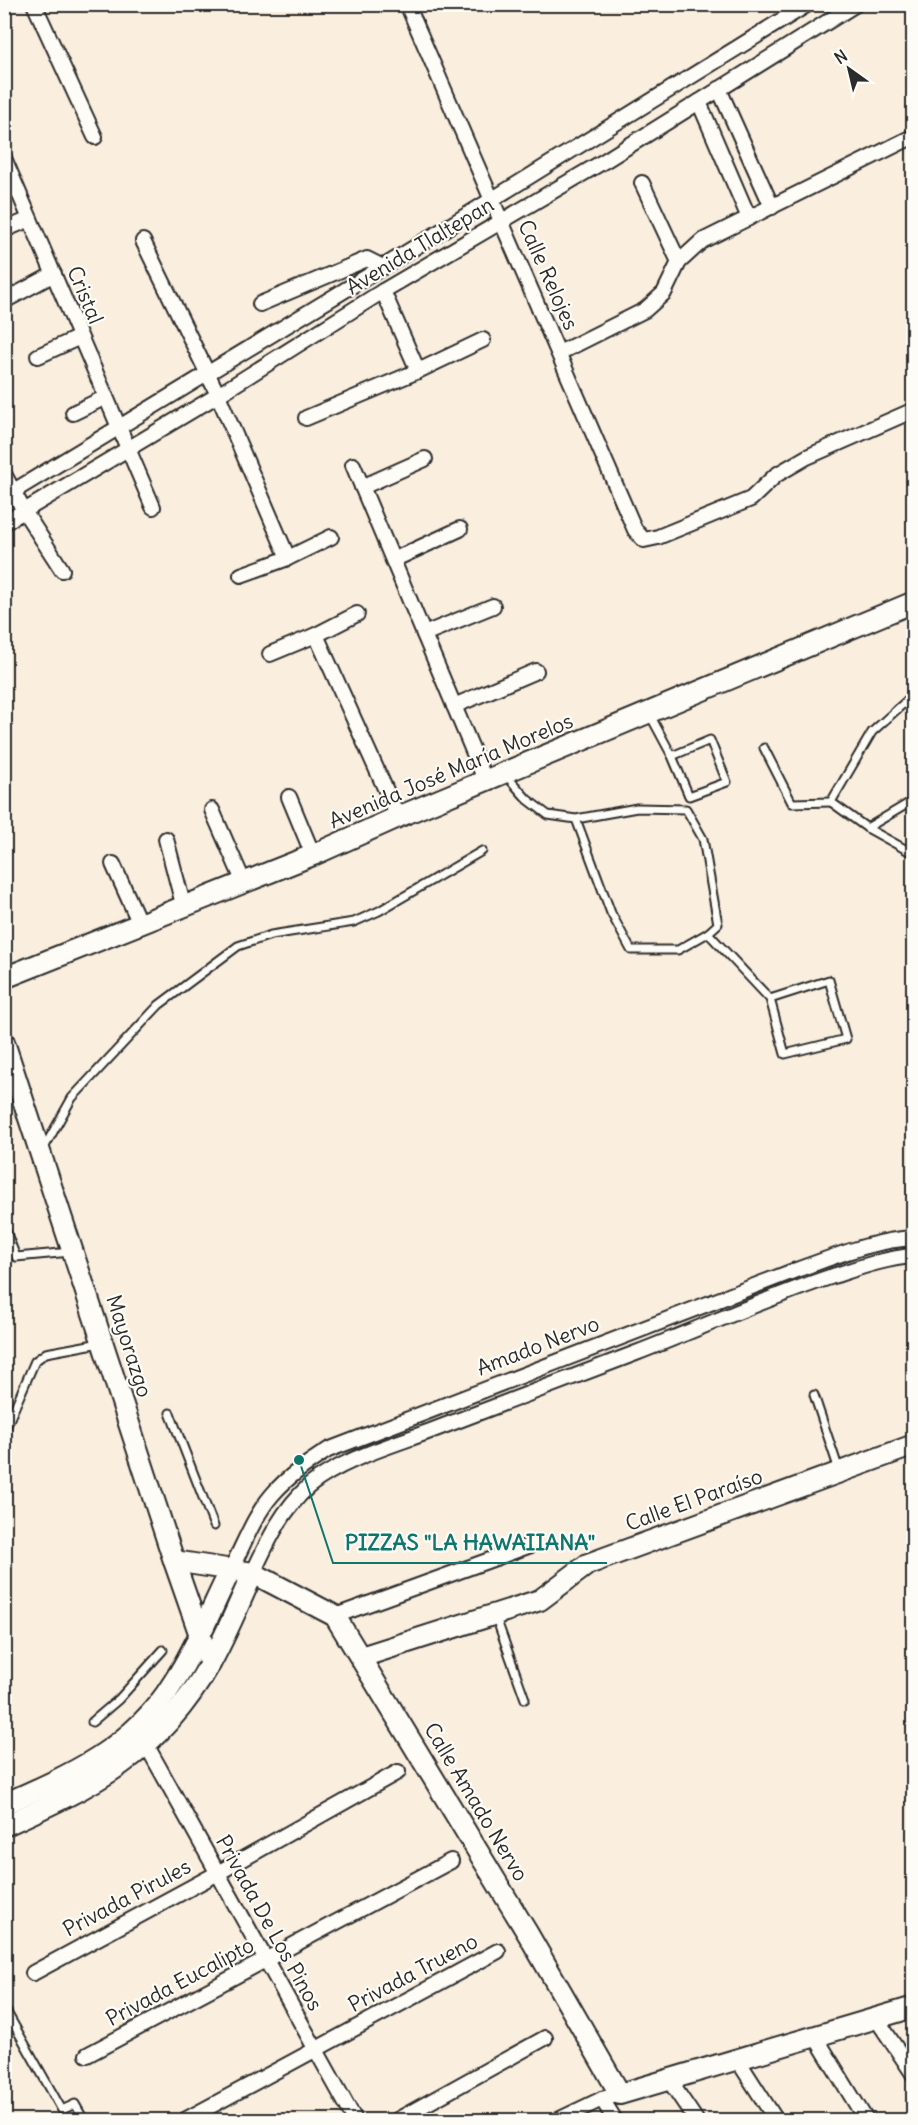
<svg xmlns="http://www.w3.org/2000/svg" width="918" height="2125" viewBox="0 0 918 2125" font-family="Delius,sans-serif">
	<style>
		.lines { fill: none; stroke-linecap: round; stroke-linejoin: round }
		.lane-casing { stroke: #2b2b2b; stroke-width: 11 }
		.street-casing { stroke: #2b2b2b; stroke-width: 18 }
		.secondary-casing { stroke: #2b2b2b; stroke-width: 24 }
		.lane { stroke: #fdfcf7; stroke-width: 7 }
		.street { stroke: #fdfcf7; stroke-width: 14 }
		.secondary { stroke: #fdfcf7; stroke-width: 20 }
		.labels { text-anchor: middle; stroke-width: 4.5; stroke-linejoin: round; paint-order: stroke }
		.street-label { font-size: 21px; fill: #2b2b2b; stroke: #fdfcf7 }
		.leader { fill: none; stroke: #0f766e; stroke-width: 2 }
		.callout-dot { fill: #0f766e; stroke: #fdfcf7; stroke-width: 2 }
		.callout-label { font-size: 22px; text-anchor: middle; font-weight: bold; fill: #0f766e; stroke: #fdfcf7; stroke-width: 4.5; stroke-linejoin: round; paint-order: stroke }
	</style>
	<rect width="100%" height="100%" fill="#faeede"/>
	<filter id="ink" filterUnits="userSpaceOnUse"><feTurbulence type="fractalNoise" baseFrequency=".0167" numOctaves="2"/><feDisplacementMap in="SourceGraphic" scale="12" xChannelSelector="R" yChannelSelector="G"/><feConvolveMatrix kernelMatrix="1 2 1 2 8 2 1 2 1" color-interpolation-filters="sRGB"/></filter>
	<g filter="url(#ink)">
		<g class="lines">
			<defs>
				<g id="lane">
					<path d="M914,694L872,732L831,802L867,828L914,854"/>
					<path d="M650,715L672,756L689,796L727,782L710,740L672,756"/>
					<path d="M764,748L792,803L831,802"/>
					<path d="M505,774L527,799L548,815L576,819L637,808L686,809L703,839L718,924L708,933L678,950H631L611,913L576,819"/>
					<path d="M867,828L914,800"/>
					<path d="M708,933L770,999L829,980L846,1039L785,1054L770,999"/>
					<path d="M44,1148L72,1098L159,1005L238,946L271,935L354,922L379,911L482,851"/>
					<path d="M4,1226L16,1257L71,1252"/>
					<path d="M814,1395L839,1470"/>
					<path d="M170,1413L214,1526"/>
					<path d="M4,1432L35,1361L46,1353L100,1343"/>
					<path d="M495,1615L525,1699"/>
					<path d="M92,1722L119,1699L163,1650"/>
					<path d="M4,2007L62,2110L75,2104L84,2120"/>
				</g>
				<g id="street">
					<path d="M34,4L95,137"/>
					<path d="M407,4L635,530L644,540L658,537L751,499L776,475L807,457L914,410"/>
					<path d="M719,89L772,207"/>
					<path d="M699,102L749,218"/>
					<path d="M4,158L153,507"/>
					<path d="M642,183L679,262"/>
					<path d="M4,230L30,219"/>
					<path d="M143,241L218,395L288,558"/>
					<path d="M383,291L418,371L483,340"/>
					<path d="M4,301L54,274"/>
					<path d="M260,304L367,259L383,267"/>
					<path d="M559,353L645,310L664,293L679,262L702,241L914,136"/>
					<path d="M38,356L80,337"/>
					<path d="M73,413L106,397"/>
					<path d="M306,418L418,371"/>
					<path d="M353,465L486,782"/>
					<path d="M4,474L24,511L62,570"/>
					<path d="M362,487L425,459"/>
					<path d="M4,497L383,267L808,4"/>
					<path d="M4,523L218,395L383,291L606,160L856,4"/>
					<path d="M393,560L460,529"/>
					<path d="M241,575L288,558L331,537"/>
					<path d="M424,634L493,606"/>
					<path d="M316,635L398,817"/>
					<path d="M270,654L316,635L357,614"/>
					<path d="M454,706L536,671"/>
					<path d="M289,797L313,855"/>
					<path d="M212,810L244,883"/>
					<path d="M166,839L184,908"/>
					<path d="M113,864L140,924"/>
					<path d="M231,1569C244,1544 254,1516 272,1495C288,1476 308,1463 328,1450L796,1270C834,1257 873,1240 914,1238"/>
					<path d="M253,1573C268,1541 282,1510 309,1486C342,1459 393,1445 433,1430C500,1404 568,1379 636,1353C701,1328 764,1299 830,1277C858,1268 885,1258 914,1256"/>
					<path d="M335,1616L531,1545"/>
					<path d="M147,1746L355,2120"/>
					<path d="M33,1973L216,1874L398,1772"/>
					<path d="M876,2018L914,2075"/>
					<path d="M815,2036L866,2120"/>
					<path d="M87,2055L451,1861"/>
					<path d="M737,2059L776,2120"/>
					<path d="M669,2080L696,2120"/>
					<path d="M602,2099L615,2120"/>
					<path d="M185,2120L498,1951"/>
					<path d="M397,2120L545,2038"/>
					<path d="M558,2120L602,2099L620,2094"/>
				</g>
				<g id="secondary">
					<path d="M4,978L313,855L398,817L914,602"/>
					<path d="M4,1042L174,1561L210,1664"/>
					<path d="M174,1561L253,1573L335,1616L528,1934L620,2094L914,2007"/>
					<path d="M361,1657L540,1600L588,1564L914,1445"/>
					<path d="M4,1804C70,1775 134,1747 173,1683C196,1648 212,1607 231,1569"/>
					<path d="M4,1826C95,1785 158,1755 210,1664C226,1636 239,1603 253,1573"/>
				</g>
			</defs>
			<use href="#lane" class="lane-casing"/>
			<use href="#street" class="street-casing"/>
			<use href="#secondary" class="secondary-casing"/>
			<use href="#lane" class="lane"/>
			<use href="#street" class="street"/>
			<use href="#secondary" class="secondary"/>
		</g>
	</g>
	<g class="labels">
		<g class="street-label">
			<text transform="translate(420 246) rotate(-31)" y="7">Avenida Tlaltepan</text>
			<text transform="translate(548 275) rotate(66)" y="7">Calle Relojes</text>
			<text transform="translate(85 295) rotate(67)" y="7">Cristal</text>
			<text transform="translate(451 771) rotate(-23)" y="7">Avenida José María Morelos</text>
			<text transform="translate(129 1346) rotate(72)" y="7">Mayorazgo</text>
			<text transform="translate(538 1346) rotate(-21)" y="7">Amado Nervo</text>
			<text transform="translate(694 1500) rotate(-20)" y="7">Calle El Paraíso</text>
			<text transform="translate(476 1802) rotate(59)" y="7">Calle Amado Nervo</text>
			<text transform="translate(127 1898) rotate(-28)" y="7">Privada Pirules</text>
			<text transform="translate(269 1923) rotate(61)" y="7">Privada De Los Pinos</text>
			<text transform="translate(413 1973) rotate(-28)" y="7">Privada Trueno</text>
			<text transform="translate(180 1982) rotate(-28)" y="7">Privada Eucalipto</text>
		</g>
	</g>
	<path class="leader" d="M299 1460L333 1563H607"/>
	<circle class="callout-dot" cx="299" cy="1460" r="6"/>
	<g class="callout-label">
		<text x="470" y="1550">PIZZAS "LA HAWAIIANA"</text>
	</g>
	<rect width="918" height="2125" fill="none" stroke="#fdfcf7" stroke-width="24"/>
	<rect x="12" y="12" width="894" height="2101" fill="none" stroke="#2b2b2b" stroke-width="2" filter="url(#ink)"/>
	<g transform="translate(849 69) rotate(326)" stroke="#fdfcf7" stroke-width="4.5" paint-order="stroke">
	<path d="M0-4.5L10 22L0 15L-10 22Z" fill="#2b2b2b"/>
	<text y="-9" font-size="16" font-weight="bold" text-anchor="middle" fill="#2b2b2b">N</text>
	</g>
</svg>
